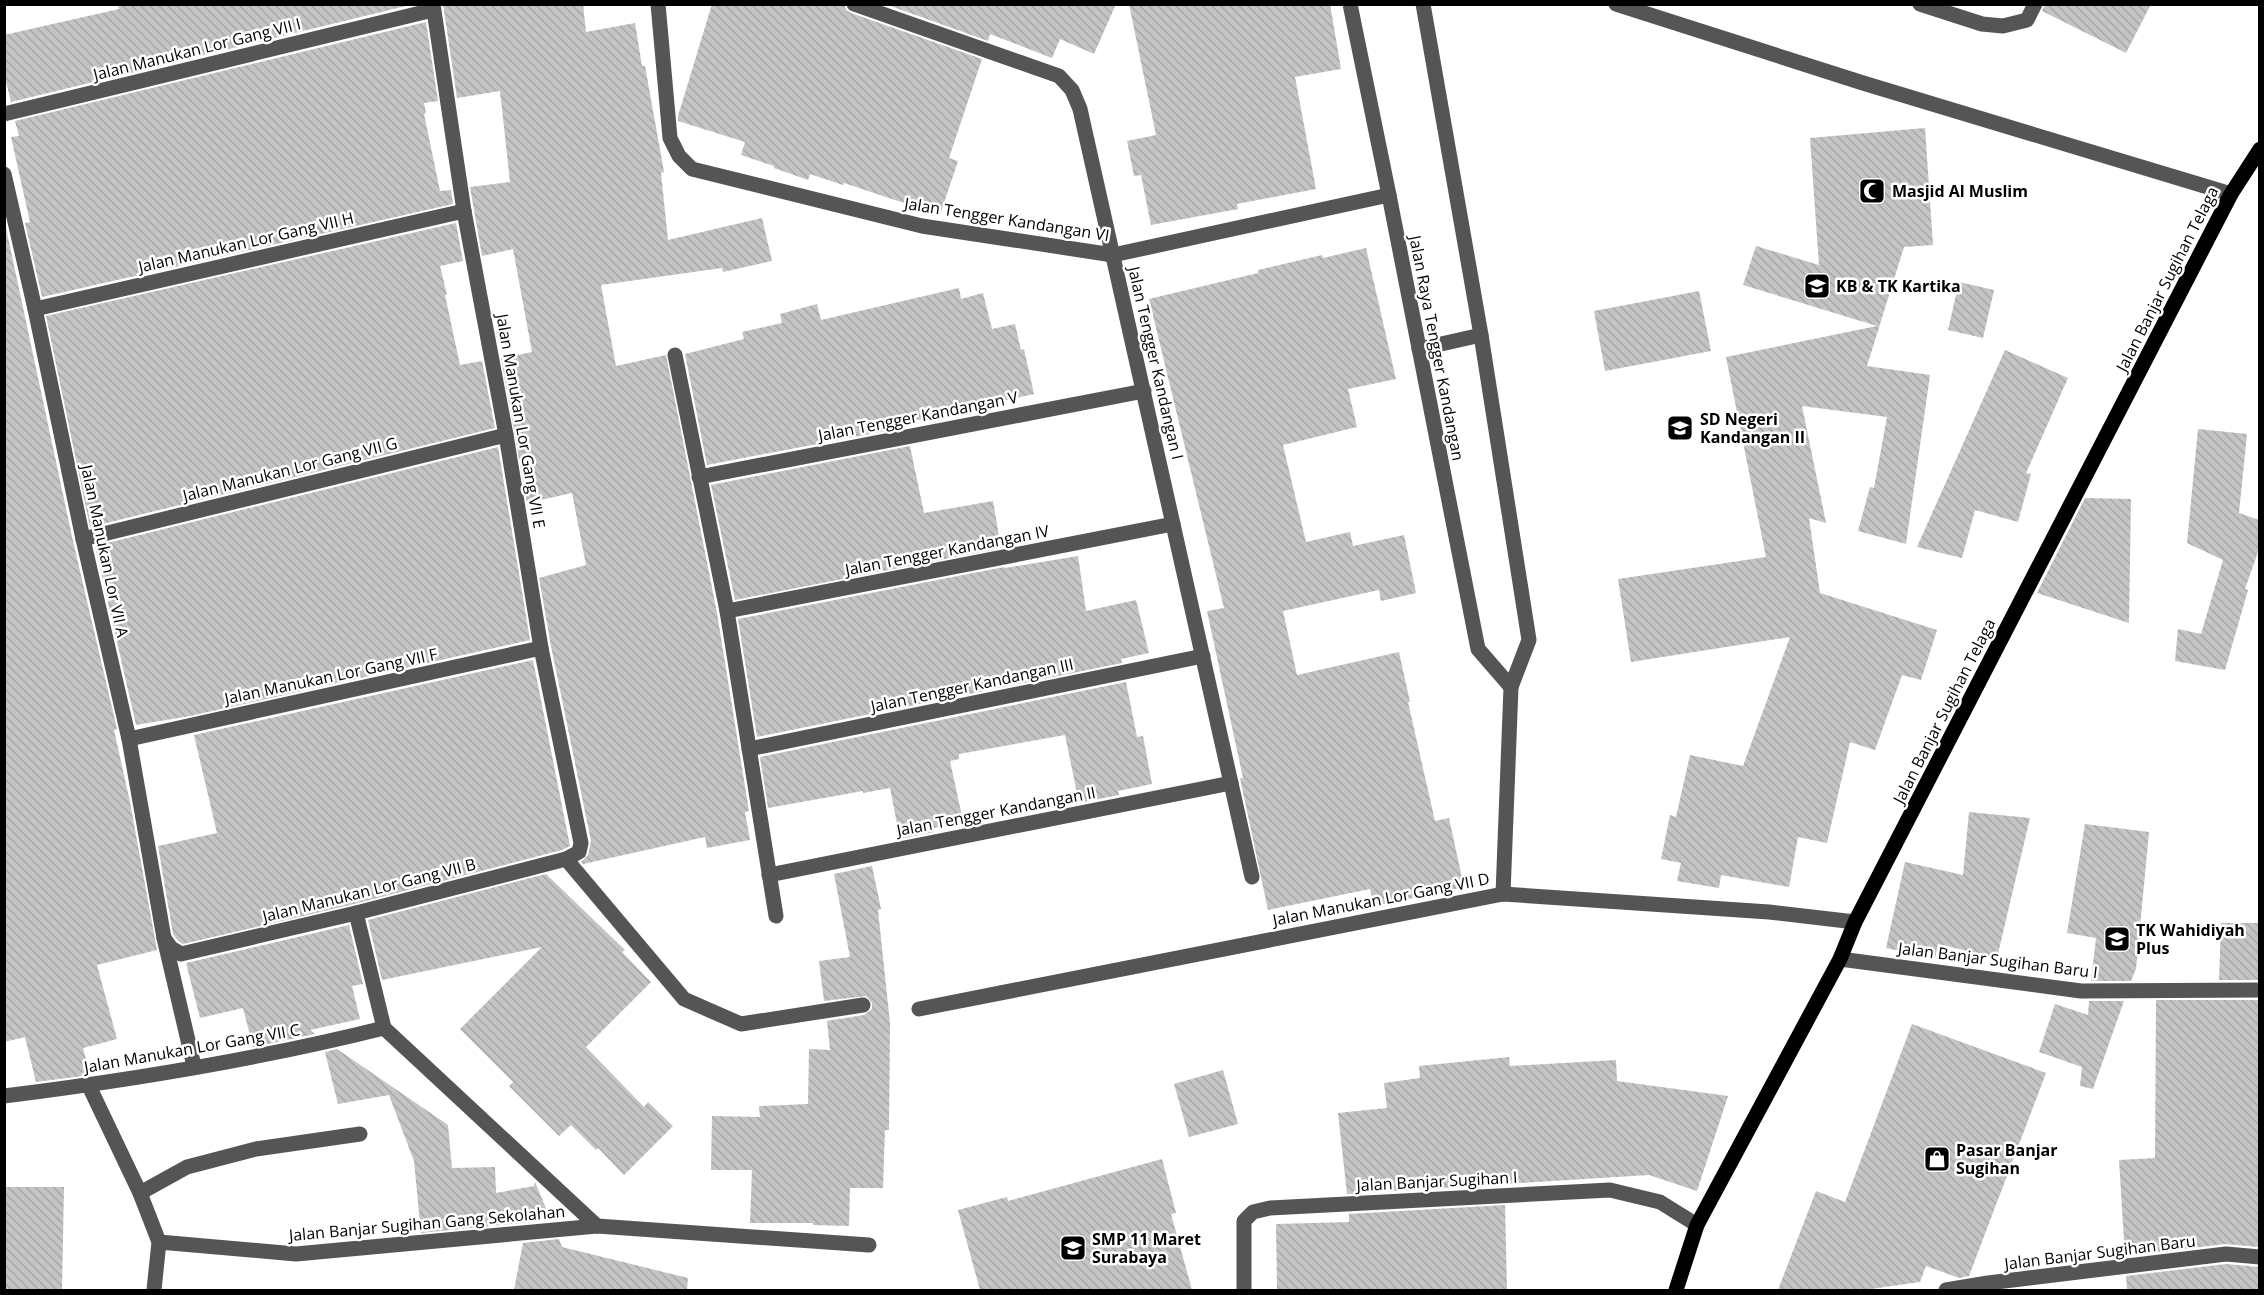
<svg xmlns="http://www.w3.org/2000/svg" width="2264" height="1295" viewBox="0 0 2264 1295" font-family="'Open Sans',sans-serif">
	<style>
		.building { fill: url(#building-back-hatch) }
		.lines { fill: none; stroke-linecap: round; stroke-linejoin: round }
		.minor { stroke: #555; stroke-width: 15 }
		.major { stroke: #000; stroke-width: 15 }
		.labels { text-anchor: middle; stroke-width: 5; stroke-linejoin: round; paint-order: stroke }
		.street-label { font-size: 16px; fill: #000; stroke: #fff }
		.poi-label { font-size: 16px; font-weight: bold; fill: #000; stroke: #fff; text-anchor: start }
	</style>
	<defs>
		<pattern id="building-back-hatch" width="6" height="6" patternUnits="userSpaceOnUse" patternTransform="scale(1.5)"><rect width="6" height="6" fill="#c4c4c4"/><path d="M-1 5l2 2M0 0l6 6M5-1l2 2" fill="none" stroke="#a7a7a7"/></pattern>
	</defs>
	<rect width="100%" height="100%" fill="#fff"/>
	<g class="building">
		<path d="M118,4H414L11,102L4,73V35L119,9Z"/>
		<path d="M443,4H583L586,32L635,23L642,66H645L664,172L661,173L668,240L762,218L772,261L723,272L722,268L601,285L616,366L666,355L717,613L749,811L745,812L750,840L707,848L705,837L583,864L581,862L588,855L591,841L551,646L539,578L586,565L572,493L527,503L501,358L532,352L513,249L482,256L470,187L510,182L500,91L457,98Z"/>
		<path d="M712,4H844L846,10L851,13L982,59L949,158L958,161L940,215L844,183L843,185L810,174L808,180L774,168V166L741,155L745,142L678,121V116Z"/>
		<path d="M885,4H1116L1094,54L1060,39L1052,58L990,34L988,41Z"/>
		<path d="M1129,4H1330L1341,69L1295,77L1316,189L1237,204L1238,209L1151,225L1141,175L1134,176L1127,141L1156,135Z"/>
		<path d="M2045,4H2151L2126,53L2042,11Z"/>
		<path d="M426,22L438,101L424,103L426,113L424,114L440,191L451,190L453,204L42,297L25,223L30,222L11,137L19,136L15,121Z"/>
		<path d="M1925,128L1933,245L1904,247L1867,366L1930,375L1906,544L1858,531L1870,487L1874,488L1887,417L1802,406L1826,523L1809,518L1820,593L1937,630L1921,680L1902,675L1875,750L1850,742L1827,843L1798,837L1789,887L1721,875L1719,888L1677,881L1681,863L1661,859L1670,815L1676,817L1690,755L1743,766L1790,637L1631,662L1618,579L1766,557L1726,357L1877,326L1743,285L1756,246L1819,265L1810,138Z"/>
		<path d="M456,223L463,261L440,266L447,295H445L460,365L482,361L495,428L90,527L46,316Z"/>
		<path d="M6,228L73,541L117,729L114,730L130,802L157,950L97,965L117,1039L83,1048L90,1075L36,1082L25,1037L4,1042V229Z"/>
		<path d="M1366,248L1396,379L1348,389L1357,427L1283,445L1306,542L1350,532L1353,546L1404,535L1416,593L1381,601L1379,590L1283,611L1297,675L1399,652L1410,702H1408L1435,821L1449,818L1464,887L1374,906L1370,889L1268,910L1240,778H1243L1207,611L1224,608L1149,299L1258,273V270L1322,255L1323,258Z"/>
		<path d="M1959,282L1994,290L1983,338L1948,330Z"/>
		<path d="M959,288L961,299L983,293L992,329L1015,324L1021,350L1024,349L1034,394L905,423L906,427L707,465L685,354L744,339L742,332L782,323L780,314L817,304L821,320Z"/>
		<path d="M1699,291L1711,351L1605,371L1594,311Z"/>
		<path d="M2005,350L2068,378L2026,473L2031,474L2018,522L1975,510L1962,558L1917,547Z"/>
		<path d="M2198,429L2247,434L2239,513L2259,520V549L2245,589L2248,590L2225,670L2175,661L2178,629L2201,634L2223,560L2187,543Z"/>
		<path d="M910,446L924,513L993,501L1001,548L735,600L711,485Z"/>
		<path d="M498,447L530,640L190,716L136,725L95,546Z"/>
		<path d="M2085,498L2131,499L2129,623L2037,593Z"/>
		<path d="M1078,556L1086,611L1136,600L1149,653L1121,659L1122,663L757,737L738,619L1004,567L1005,568Z"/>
		<path d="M533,660L570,846L562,850L354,904L183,944L178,941L173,934L158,846L217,833L194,735Z"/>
		<path d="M1126,682L1137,737L1143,736L1152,784L1118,791L1119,795L1079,803L1065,735L959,754V759L950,761L963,821L934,828V832L900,839L890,788L863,793V791L768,808L760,757Z"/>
		<path d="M1969,812L2030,818L1997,958L1938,944L1935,958L1886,948L1905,862L1963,875Z"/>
		<path d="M2085,824L2149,832L2136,969L2131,981H2091L2096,938L2067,933Z"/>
		<path d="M872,866L881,909L878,910L890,1023L889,1130H885L883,1188H850L849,1226L813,1225V1223H750L752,1170H711L712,1116L760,1117L759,1106L808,1104L809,1049L830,1050L827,1021L864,1015L872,1009V1003L866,996L824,1001L819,961L850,957L834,874Z"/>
		<path d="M546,874L625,950L622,952L651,982L586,1047L644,1107L648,1102L673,1126L624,1175L598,1148L596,1150L571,1125L559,1136L509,1086L513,1082L460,1029L542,947L382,980L368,920Z"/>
		<path d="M2221,923H2259V980H2219Z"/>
		<path d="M349,925L363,984L352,986L360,1019L310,1030L315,1034L253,1047L243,1008L200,1018L186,963Z"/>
		<path d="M2156,1000H2259V1247L2225,1244L2125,1256L2119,1160L2155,1158Z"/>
		<path d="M2089,1001H2124L2093,1089L2080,1086L2082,1067L2039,1052L2055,1004L2088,1015Z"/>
		<path d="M1912,1024L2046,1073L1969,1276L1959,1278L1926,1266L1920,1282L1864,1290H1778L1816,1191L1845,1202Z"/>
		<path d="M337,1049L448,1125L452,1168L495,1167L496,1193L534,1186L535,1182L551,1220L421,1233L414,1161L389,1095L338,1104L325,1052Z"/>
		<path d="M1509,1057L1510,1066L1616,1060L1617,1081L1728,1096L1697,1191L1649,1175L1347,1194L1338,1113L1387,1108L1384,1083L1420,1078L1419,1066Z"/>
		<path d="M1223,1070L1238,1124L1189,1137L1174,1084Z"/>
		<path d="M1162,1159L1176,1213L1171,1214L1192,1290H980L958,1210L1007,1197L1008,1201Z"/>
		<path d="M4,1187H64L62,1290H4Z"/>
		<path d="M1505,1205L1507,1290H1277L1276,1224L1349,1222V1214Z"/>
		<path d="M559,1239L562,1247L688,1278L687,1290H514L523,1243Z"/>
		<path d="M2226,1264L2259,1267V1290H2127L2126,1276Z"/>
	</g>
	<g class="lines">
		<g class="minor">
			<path d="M658,4L670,138L679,156L692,169L922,226L1113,255L1389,195"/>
			<path d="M854,4L1059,76L1072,90L1080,109L1252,877"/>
			<path d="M1350,4L1389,195L1478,649L1511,687L1529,640L1481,335L1423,4"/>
			<path d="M1616,4L1863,83L2231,194"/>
			<path d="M1920,4L1982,24L2003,26L2027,20L2035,4"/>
			<path d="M4,114L433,10"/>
			<path d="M4,174L35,309L83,539L129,739L164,938L194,1066"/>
			<path d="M35,309L464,211"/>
			<path d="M1419,349L1481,335"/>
			<path d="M675,355L727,611L776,916"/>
			<path d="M699,477L1144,391"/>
			<path d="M83,539L506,435"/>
			<path d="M727,611L1173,524"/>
			<path d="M129,739L541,648"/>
			<path d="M749,749L1203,656"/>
			<path d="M566,859L684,999L741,1024L863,1005"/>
			<path d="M769,875L1231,783"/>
			<path d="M1503,894L1511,687"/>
			<path d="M356,913L384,1028"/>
			<path d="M164,938L171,948L181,954L356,913L566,859L579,852L581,843L541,648L506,435L464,211L433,4"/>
			<path d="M1840,959L2081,991L2260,990"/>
			<path d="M919,1009L1503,894L1769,912L1855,922"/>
			<path d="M89,1086L140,1193L159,1242L154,1290"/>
			<path d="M4,1096C132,1080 260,1059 384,1028L597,1226"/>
			<path d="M140,1193L187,1167L256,1149L360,1134"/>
			<path d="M159,1242L296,1254L597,1226L869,1245"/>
			<path d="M1244,1290V1221L1253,1212L1270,1208L1610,1190L1660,1202L1697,1225"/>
			<path d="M1946,1290L1988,1283L2226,1254L2260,1257"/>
		</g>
		<path class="major" d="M1676,1290L1697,1225L1840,959L1855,922L2231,194L2260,149"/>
	</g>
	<defs>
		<symbol id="mosque-square" viewBox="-11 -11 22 22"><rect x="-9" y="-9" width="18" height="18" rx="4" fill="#000" stroke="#fff"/><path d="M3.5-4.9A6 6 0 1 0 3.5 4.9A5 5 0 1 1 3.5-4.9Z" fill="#fff"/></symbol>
		<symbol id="school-square" viewBox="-11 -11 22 22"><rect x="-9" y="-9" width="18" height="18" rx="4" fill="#000" stroke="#fff"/><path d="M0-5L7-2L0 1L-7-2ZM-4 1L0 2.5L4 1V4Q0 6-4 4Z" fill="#fff"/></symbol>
		<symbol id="shop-square" viewBox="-11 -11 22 22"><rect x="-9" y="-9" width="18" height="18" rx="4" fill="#000" stroke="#fff"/><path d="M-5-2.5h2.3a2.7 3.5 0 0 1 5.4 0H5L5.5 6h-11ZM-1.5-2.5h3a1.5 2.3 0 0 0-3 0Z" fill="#fff"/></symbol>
	</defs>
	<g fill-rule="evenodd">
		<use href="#mosque-square" x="1857" y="176" width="30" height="30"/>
		<use href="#school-square" x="1802" y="271" width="30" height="30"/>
		<use href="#school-square" x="1665" y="413" width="30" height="30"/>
		<use href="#school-square" x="2102" y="924" width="30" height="30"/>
		<use href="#shop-square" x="1922" y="1144" width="30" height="30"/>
		<use href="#school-square" x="1058" y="1233" width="30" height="30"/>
	</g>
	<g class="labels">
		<g class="street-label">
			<text transform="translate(197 49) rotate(-14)" y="6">Jalan Manukan Lor Gang VII I</text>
			<text transform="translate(1007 219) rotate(9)" y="6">Jalan Tengger Kandangan VI</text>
			<text transform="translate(246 242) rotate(-13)" y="6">Jalan Manukan Lor Gang VII H</text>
			<text transform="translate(2167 279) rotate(-63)" y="6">Jalan Banjar Sugihan Telaga</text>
			<text transform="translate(1437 348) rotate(79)" y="6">Jalan Raya Tengger Kandangan</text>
			<text transform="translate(1156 363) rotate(77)" y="6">Jalan Tengger Kandangan I</text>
			<text transform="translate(918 416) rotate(-11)" y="6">Jalan Tengger Kandangan V</text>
			<text transform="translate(521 421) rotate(80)" y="6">Jalan Manukan Lor Gang VII E</text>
			<text transform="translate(290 469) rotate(-14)" y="6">Jalan Manukan Lor Gang VII G</text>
			<text transform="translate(947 550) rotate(-11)" y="6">Jalan Tengger Kandangan IV</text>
			<text transform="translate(105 551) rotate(78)" y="6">Jalan Manukan Lor VII A</text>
			<text transform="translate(331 676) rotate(-12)" y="6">Jalan Manukan Lor Gang VII F</text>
			<text transform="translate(972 685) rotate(-12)" y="6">Jalan Tengger Kandangan III</text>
			<text transform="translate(1944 711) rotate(-63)" y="6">Jalan Banjar Sugihan Telaga</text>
			<text transform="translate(996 811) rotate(-11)" y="6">Jalan Tengger Kandangan II</text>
			<text transform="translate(369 890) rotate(-14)" y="6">Jalan Manukan Lor Gang VII B</text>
			<text transform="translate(1381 899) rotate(-11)" y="6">Jalan Manukan Lor Gang VII D</text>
			<text transform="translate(1998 960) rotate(7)" y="6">Jalan Banjar Sugihan Baru I</text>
			<text transform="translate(192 1048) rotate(-10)" y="6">Jalan Manukan Lor Gang VII C</text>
			<text transform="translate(1437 1181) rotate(-3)" y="6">Jalan Banjar Sugihan I</text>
			<text transform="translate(427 1223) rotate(-5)" y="6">Jalan Banjar Sugihan Gang Sekolahan</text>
			<text transform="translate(2100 1252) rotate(-7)" y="6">Jalan Banjar Sugihan Baru</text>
		</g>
		<g class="poi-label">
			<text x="1892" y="197">Masjid Al Muslim</text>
			<text x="1836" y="292">KB &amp; TK Kartika</text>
			<text x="1700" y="425">SD Negeri<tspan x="1700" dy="18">Kandangan II</tspan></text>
			<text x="2136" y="936">TK Wahidiyah<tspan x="2136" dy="18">Plus</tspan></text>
			<text x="1956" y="1156">Pasar Banjar<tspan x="1956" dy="18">Sugihan</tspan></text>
			<text x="1092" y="1245">SMP 11 Maret<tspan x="1092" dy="18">Surabaya</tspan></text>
		</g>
	</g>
	<rect width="2264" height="1295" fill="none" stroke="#000000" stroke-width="12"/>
</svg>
